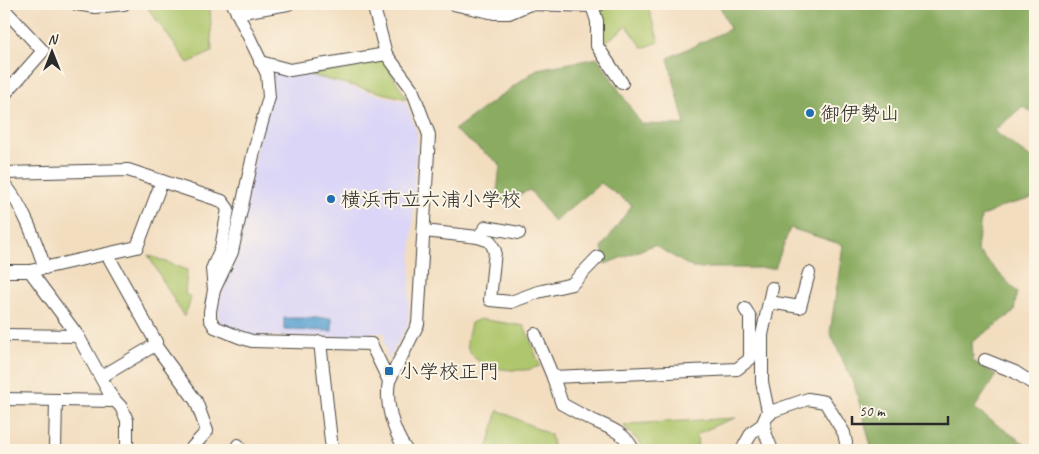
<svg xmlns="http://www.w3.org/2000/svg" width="1039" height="454" font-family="Caveat,'Klee One',sans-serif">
	<rect width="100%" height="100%" fill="#fcf5e5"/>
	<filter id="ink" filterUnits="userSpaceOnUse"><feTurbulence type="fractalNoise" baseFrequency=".02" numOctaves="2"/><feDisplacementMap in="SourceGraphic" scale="10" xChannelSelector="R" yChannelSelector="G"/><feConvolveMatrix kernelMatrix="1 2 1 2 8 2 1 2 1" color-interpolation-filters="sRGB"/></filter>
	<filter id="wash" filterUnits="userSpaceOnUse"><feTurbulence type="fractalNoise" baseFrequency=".0096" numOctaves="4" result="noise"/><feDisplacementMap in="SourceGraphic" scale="20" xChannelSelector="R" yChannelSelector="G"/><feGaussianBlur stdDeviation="1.12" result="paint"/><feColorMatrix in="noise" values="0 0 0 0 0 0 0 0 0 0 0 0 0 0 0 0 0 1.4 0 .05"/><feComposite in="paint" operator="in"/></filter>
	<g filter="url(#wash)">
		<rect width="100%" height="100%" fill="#f2ddbf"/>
		<path fill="#dbd6f7" d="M 272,71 L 295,72 L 406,102 L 417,134 L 408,325 L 388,360 L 384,342 L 385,333 L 369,333 L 368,337 L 258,336 L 244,334 L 220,323 L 218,306 L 237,249 Z"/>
		<g fill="#aec66c" stroke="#6c784c">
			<path d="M 145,4 L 210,4 L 212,52 L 188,63 Z"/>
			<path d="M 612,4 L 647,4 L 659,42 L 643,48 L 627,26 L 603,44 L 601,12 Z"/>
			<path d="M 382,58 L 407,99 L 309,75 Z"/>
			<path d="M 148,255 L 187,270 L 185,294 L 191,297 L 189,305 L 184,317 Z"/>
			<path d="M 480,319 L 524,326 C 531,339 534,352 540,366 C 535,367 530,370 525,370 C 506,371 469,368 467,342 C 467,336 470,329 471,323 Z"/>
			<path d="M 498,410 L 551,435 L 554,450 L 487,450 Z"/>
			<path d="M 736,418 L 721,423 L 697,434 L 698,450 L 644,450 L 643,446 L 624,426 L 631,424 Z"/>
		</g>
		<path fill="#8aab60" stroke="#5a6b46" d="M 719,4 L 1035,4 L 1035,115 L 1023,106 L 994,131 L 1035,161 L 1035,198 L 1006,205 L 981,217 L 977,250 L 1017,292 L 1014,312 L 972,342 L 973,361 L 996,375 L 974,409 L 1034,450 L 872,450 L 855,387 L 830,333 L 843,245 L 790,228 L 775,268 L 693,268 L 654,245 L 605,264 L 602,247 L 632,205 L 601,183 L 554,222 L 530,190 L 496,204 L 500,164 L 454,130 L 537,69 L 598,58 L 641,124 L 685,125 L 668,58 L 730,29 Z"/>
		<path fill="#5aa1d0" stroke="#42667e" d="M 284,318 L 332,318 L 332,331 L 284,330 Z"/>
	</g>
	<g filter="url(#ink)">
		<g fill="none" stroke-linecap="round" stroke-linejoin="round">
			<defs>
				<g id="minor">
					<path d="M 76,4 L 95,7 L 124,4"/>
					<path d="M 233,4 L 267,74 L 269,97 L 254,151 L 232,252 L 214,290 L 210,311 L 210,319 L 215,327 L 239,337 L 252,341 L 371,344 L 389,381"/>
					<path d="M 373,4 L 386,54 L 412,89 L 429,135 L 418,324 L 389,381 C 385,404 393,431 406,450"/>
					<path d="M 453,4 L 494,13 L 509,13 L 530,4 L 592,6 L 600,4"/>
					<path d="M 592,6 L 597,21 L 597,46 L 622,83"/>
					<path d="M 4,9 L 43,51 L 4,95"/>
					<path d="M 237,13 L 288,4"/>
					<path d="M 260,62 L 290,70 L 386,54"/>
					<path d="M 4,173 L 128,170 L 222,201 L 228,209 L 221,248 L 212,269 L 214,290"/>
					<path d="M 4,184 C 22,203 36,242 45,268"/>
					<path d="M 424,231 L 478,237 L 490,241 L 495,251 L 490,300 L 511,302 L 538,292 L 572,284 L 598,257"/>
					<path d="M 478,237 L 486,227 L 519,233"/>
					<path d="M 107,254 L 156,342 L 155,345"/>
					<path d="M 4,271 L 30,271 L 137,247 L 162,181"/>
					<path d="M 30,271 L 78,336 L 111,396 L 121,407 L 127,420 L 127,450"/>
					<path d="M 772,288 L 762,335 L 762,382 L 768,411 L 765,419 L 764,430 L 772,450"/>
					<path d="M 769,302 L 800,307 L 809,273"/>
					<path d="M 535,334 L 553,377 L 562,404 C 571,409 580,414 590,419 C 605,426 626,432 633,450"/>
					<path d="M 4,335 L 78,336"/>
					<path d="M 320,342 L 332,450"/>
					<path d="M 985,360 L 1015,372 L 1035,385"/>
					<path d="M 101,377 L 155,345 L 196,401 L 207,431 L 190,450"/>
					<path d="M 553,377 L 737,369 L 750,359 L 750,317 L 745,309"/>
					<path d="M 4,399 L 115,401"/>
					<path d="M 238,445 L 238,450"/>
					<path d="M 55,450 L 56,400"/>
					<path d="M 742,450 L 752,432 L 762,425 L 765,419 L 773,411 L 808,399 L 825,402 L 844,433 L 846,443"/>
				</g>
			</defs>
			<use href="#minor" stroke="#494641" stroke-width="14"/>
			<use href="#minor" stroke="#fff" stroke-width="12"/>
		</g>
	</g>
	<g fill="#1f6fb2" stroke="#fcf5e5" stroke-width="2">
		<circle cx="810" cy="113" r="5"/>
		<circle cx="331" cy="199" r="5"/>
		<rect x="384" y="366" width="10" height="10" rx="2.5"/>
	</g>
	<g text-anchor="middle" stroke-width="4" stroke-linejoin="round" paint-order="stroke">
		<g font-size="20" fill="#2b2b2b" stroke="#fcf5e5" text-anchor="start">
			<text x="820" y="120">御伊勢山</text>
			<text x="341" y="206">横浜市立六浦小学校</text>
			<text x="399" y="378">小学校正門</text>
		</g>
	</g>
	<rect width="1039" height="454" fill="none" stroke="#fcf5e5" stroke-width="20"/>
	<g transform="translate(52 52)" stroke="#fcf5e5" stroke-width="4" paint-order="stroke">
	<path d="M0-4L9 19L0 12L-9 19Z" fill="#2b2b2b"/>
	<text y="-8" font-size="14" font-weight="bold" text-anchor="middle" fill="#2b2b2b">N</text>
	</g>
	<path d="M852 416v8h96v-8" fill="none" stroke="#2b2b2b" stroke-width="2.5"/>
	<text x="859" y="416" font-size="15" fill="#2b2b2b" stroke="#fcf5e5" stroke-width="4" paint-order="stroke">50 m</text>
</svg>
